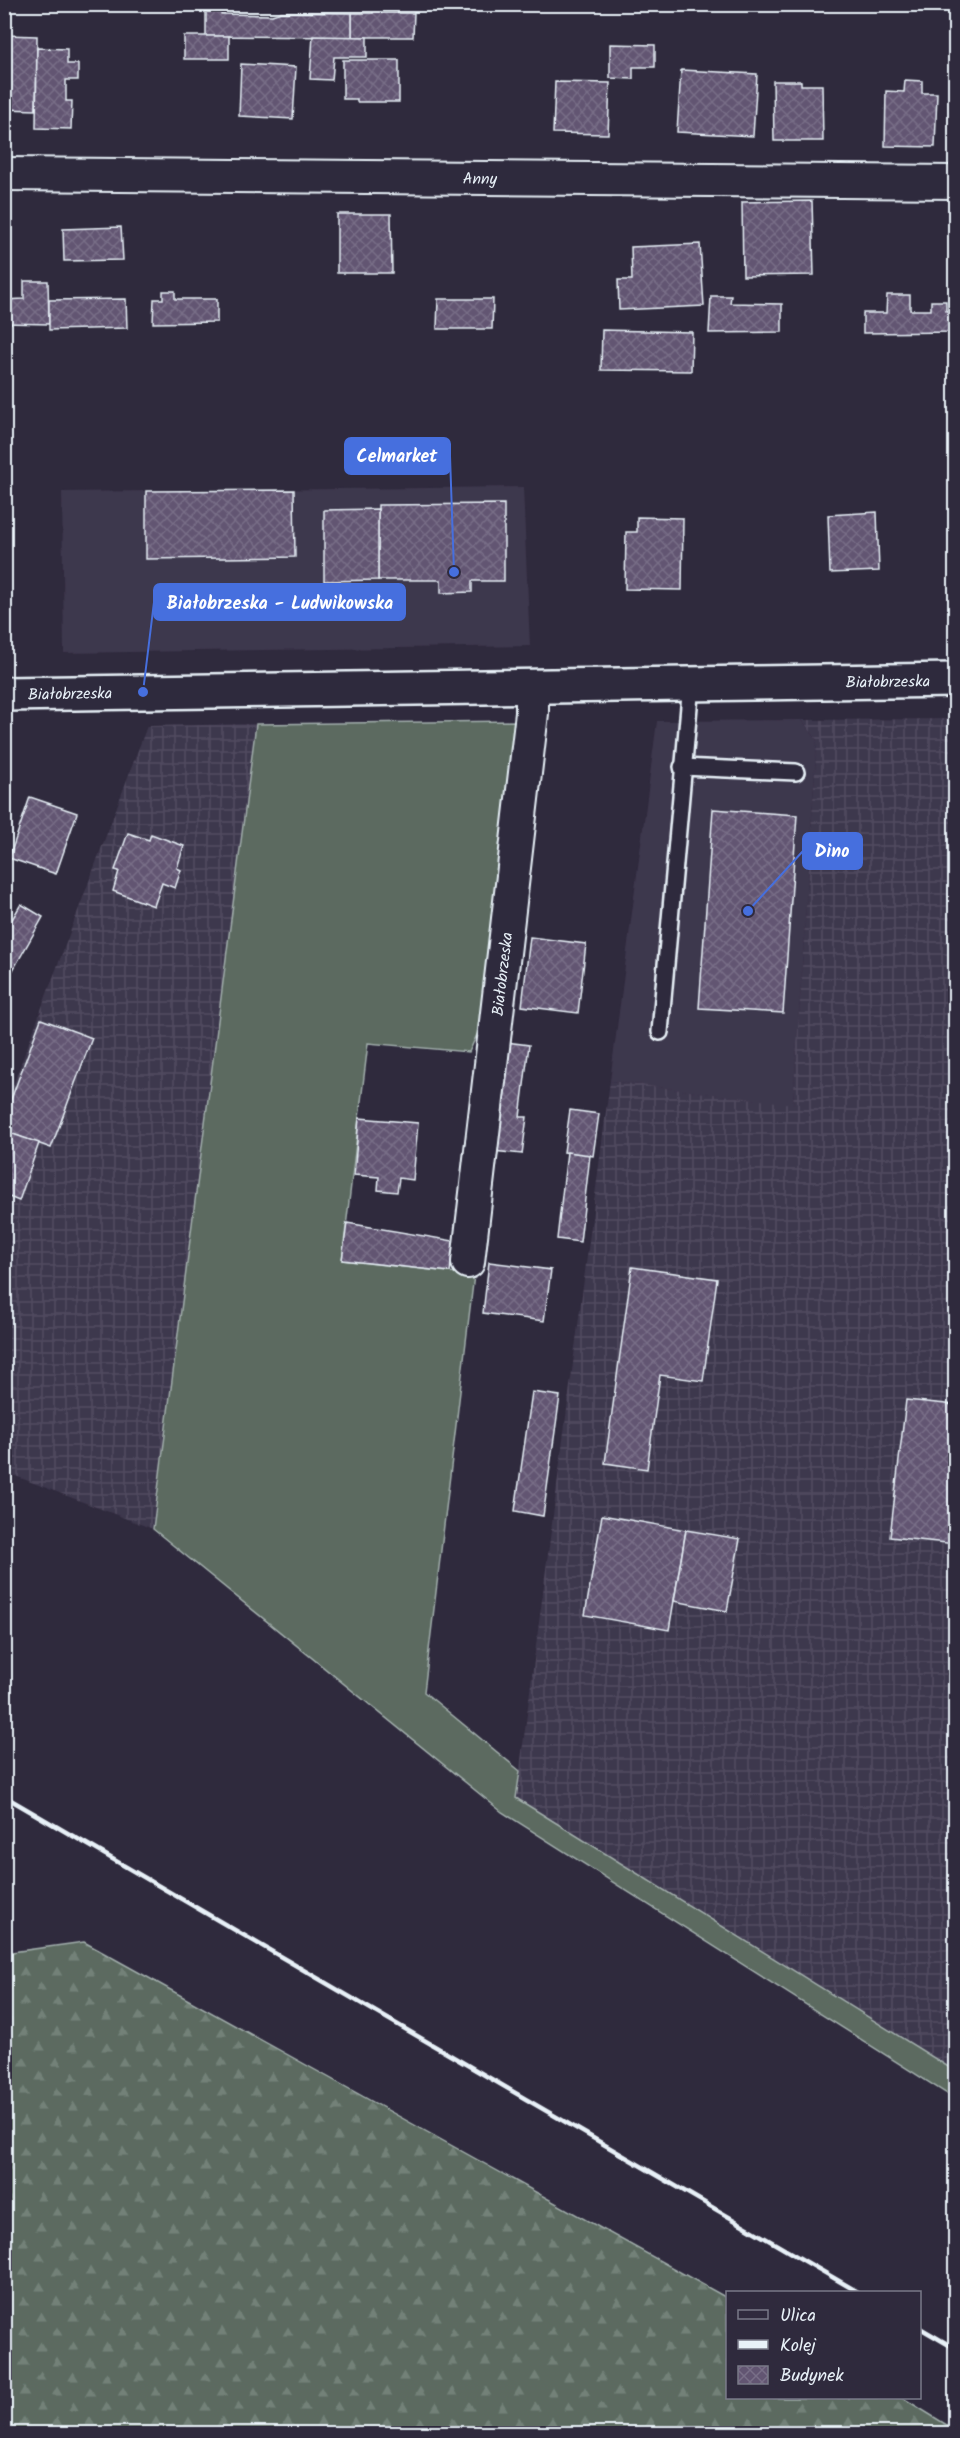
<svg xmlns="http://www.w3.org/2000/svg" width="960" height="2438" font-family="Kalam,sans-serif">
	<defs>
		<pattern id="industrial-grid" width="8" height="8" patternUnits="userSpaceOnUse" patternTransform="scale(1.5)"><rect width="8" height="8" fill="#3e374d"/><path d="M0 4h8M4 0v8" fill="none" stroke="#514b5f"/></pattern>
		<pattern id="forest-firs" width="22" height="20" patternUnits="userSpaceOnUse" patternTransform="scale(1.5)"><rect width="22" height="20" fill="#5b6b61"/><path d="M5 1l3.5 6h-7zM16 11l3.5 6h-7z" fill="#738178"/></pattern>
		<pattern id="building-cross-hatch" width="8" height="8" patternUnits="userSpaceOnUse" patternTransform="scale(1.5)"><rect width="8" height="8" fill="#625572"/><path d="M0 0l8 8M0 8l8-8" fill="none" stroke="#786e87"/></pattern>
	</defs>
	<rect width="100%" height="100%" fill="#2f2a3d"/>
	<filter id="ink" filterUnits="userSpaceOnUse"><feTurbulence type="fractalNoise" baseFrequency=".0167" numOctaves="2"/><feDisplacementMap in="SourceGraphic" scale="12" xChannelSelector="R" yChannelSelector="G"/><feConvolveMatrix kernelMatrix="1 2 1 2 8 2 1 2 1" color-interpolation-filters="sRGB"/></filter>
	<g filter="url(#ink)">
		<g fill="#3e374d">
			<path d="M 523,487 L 530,646 L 64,653 L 62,492 Z"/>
			<path d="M 802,720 L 817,740 L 793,1105 L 610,1081 L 657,721 Z"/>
		</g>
		<g fill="url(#industrial-grid)">
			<path d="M 955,719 L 955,2071 L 516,1798 L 610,1081 L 793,1104 L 817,740 L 802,720 Z"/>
			<path d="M 256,724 L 153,1529 L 5,1472 L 4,1109 L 147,726 Z"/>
		</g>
		<path fill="#5b6b61" stroke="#a2aeac" stroke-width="1.5" d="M 518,721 L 481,1026 L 469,1052 L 368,1043 L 342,1260 L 474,1275 L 424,1692 L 520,1771 L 516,1798 L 955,2071 L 955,2099 L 502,1812 L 153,1529 L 256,724 Z"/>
		<path fill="url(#forest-firs)" stroke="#a2aeac" stroke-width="1.5" d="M 84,1942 L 727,2298 L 728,2398 L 903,2398 L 955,2430 L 955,2433 L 5,2433 L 5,1953 Z"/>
		<g fill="url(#building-cross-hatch)" stroke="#e8f1f8" stroke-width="1.5">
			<path d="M 373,5 L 382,5 L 382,13 L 414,13 L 413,37 L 352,37 L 352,13 L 373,13 Z"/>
			<path d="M 206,10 L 221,10 L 221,14 L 272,15 L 281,12 L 352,13 L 352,37 L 206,36 Z"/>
			<path d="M 4,35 L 37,36 L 36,110 L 4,109 Z"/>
			<rect x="184" y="36" width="45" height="23"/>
			<path d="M 313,36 L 367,37 L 367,57 L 334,57 L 332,80 L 310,79 Z"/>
			<path d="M 610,44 L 655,45 L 655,67 L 633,67 L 633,79 L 610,78 Z"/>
			<path d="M 37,48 L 67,49 L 67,64 L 78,64 L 78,80 L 66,80 L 66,101 L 72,101 L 71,129 L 36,128 Z"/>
			<path d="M 343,60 L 399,60 L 399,102 L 357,102 L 357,99 L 343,99 Z"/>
			<path d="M 241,64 L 296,67 L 293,119 L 239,116 Z"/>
			<path d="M 681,70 L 757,74 L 753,136 L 677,132 Z"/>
			<path d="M 905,80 L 922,81 L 922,93 L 937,93 L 935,147 L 885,146 L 886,91 L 904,92 Z"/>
			<path d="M 773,81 L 801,81 L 801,85 L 822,85 L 823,141 L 774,141 Z"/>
			<path d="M 555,82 L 610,83 L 608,134 L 553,133 Z"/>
			<path d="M 812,201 L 814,275 L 743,276 L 742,202 Z"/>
			<path d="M 337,214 L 391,214 L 392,273 L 337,273 Z"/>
			<path d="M 121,227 L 123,260 L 64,261 L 63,229 Z"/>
			<path d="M 700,244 L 704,306 L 619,310 L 618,280 L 632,280 L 631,247 Z"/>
			<path d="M 24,281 L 48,281 L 49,324 L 4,323 L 4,300 L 24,299 Z"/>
			<path d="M 163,291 L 175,291 L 175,299 L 217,299 L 217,322 L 153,323 L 154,299 L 163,299 Z"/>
			<path d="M 887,295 L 910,295 L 910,310 L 931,310 L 931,301 L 946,301 L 946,311 L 956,311 L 956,332 L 863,333 L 863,313 L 886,313 Z"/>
			<path d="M 711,296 L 731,296 L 730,303 L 782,304 L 782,332 L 709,333 Z"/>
			<path d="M 126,299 L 127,328 L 49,330 L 49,300 Z"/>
			<path d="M 438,299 L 493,299 L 492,329 L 437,329 Z"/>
			<path d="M 602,330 L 692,332 L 691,371 L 601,370 Z"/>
			<path d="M 294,490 L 295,557 L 146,559 L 146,491 Z"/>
			<path d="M 504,504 L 504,581 L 472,581 L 472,592 L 441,593 L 441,580 L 378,580 L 378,505 Z"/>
			<path d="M 378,509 L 378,580 L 324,581 L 324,510 Z"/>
			<path d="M 877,512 L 879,571 L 830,573 L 828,515 Z"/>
			<path d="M 637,517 L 683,518 L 682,590 L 625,589 L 626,532 L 637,532 Z"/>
			<path d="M 30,797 L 77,813 L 56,874 L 9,858 Z"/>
			<path d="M 713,809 L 797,815 L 783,1013 L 699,1008 Z"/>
			<path d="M 128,833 L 149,840 L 151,834 L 184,846 L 177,868 L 181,870 L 175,888 L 162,883 L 154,906 L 113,891 L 119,871 L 115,870 Z"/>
			<path d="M 21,904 L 43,917 L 4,986 L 4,933 Z"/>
			<path d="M 530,937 L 586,944 L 578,1013 L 522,1006 Z"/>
			<path d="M 41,1019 L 92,1038 L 51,1148 L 4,1131 L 4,1118 Z"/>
			<path d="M 506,1042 L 529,1045 L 520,1117 L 527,1117 L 522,1154 L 493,1151 Z"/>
			<path d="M 570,1110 L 599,1114 L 593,1156 L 564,1152 Z"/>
			<path d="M 359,1118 L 418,1123 L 413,1180 L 399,1178 L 397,1192 L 378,1190 L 379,1177 L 354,1175 Z"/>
			<path d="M 4,1131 L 39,1143 L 19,1201 L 4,1195 Z"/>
			<path d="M 567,1152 L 590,1155 L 580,1242 L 557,1239 Z"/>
			<path d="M 347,1223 L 454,1241 L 450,1272 L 342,1260 Z"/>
			<path d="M 489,1262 L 551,1270 L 544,1321 L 483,1313 Z"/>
			<path d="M 632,1267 L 717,1279 L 703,1381 L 660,1375 L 647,1469 L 605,1463 Z"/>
			<path d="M 532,1392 L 560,1396 L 543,1516 L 515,1511 Z"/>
			<path d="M 906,1400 L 956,1405 L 956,1544 L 890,1537 Z"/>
			<path d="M 602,1515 L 686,1530 L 669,1630 L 585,1615 Z"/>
			<path d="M 686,1530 L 740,1539 L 727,1611 L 674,1601 Z"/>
		</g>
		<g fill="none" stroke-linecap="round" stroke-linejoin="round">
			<defs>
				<g id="service">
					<path d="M 682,767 L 796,772"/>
					<path d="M 660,1032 L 691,684"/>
				</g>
				<g id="minor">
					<path id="s1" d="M 4,174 L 956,182"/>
					<path id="s2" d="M 468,1262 L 532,713 L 532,686"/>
				</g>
				<g id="secondary">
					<path id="s3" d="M 4,694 L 956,680"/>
				</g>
			</defs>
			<use href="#service" stroke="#e8f1f8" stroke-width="20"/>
			<use href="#minor" stroke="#e8f1f8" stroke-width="36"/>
			<use href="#secondary" stroke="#e8f1f8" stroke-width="38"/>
			<use href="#service" stroke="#2f2a3d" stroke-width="15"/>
			<use href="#minor" stroke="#2f2a3d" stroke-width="32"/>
			<use href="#secondary" stroke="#2f2a3d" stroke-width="33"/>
			<g stroke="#e8f1f8" stroke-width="4.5">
				<path d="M 4,1796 L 858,2292"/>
				<path d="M 920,2328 L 956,2349"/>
			</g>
		</g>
	</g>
	<g text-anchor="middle" stroke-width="6" stroke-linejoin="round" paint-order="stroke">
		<g font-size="16" fill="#e8f1f8" stroke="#2f2a3d">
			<text dy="6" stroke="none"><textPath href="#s1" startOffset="476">Anny</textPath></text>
			<text dy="6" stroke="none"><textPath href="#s3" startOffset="884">Białobrzeska</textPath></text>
			<text dy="6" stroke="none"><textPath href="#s3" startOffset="66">Białobrzeska</textPath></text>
			<text dy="6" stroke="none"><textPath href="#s2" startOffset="290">Białobrzeska</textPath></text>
		</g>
	</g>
	<path fill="none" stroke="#466fde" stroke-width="2" d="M454 572L450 456M143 692L154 602M748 911L803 851"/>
	<g fill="#466fde" stroke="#2f2a3d" stroke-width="2">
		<circle cx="454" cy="572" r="6"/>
		<circle cx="143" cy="692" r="6"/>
		<circle cx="748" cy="911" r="6"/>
	</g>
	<g fill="#466fde" stroke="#466fde" stroke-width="2">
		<rect x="345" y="438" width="105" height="36" rx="6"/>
		<rect x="154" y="584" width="251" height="36" rx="6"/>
		<rect x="803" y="833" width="59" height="36" rx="6"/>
	</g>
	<g font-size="18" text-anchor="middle" font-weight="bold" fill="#fff">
		<text x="397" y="462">Celmarket</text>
		<text x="280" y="609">Białobrzeska - Ludwikowska</text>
		<text x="832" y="857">Dino</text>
	</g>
	<rect width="960" height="2438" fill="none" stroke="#2f2a3d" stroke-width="24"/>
	<rect x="12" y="12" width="936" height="2414" fill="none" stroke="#e8f1f8" stroke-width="2" filter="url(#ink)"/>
	<rect x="726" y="2291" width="195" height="108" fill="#2f2a3d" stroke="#797a88" stroke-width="1.5"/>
	<rect x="738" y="2310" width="30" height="9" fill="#2f2a3d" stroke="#797a88" stroke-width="1.5"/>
	<text x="780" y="2321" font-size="18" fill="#e8f1f8">Ulica</text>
	<rect x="738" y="2340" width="30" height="9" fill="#e8f1f8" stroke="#797a88" stroke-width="1.5"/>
	<text x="780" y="2351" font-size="18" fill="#e8f1f8">Kolej</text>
	<rect x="738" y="2366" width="30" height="18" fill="url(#building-cross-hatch)" stroke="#797a88" stroke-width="1.5"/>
	<text x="780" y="2381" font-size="18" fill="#e8f1f8">Budynek</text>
</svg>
